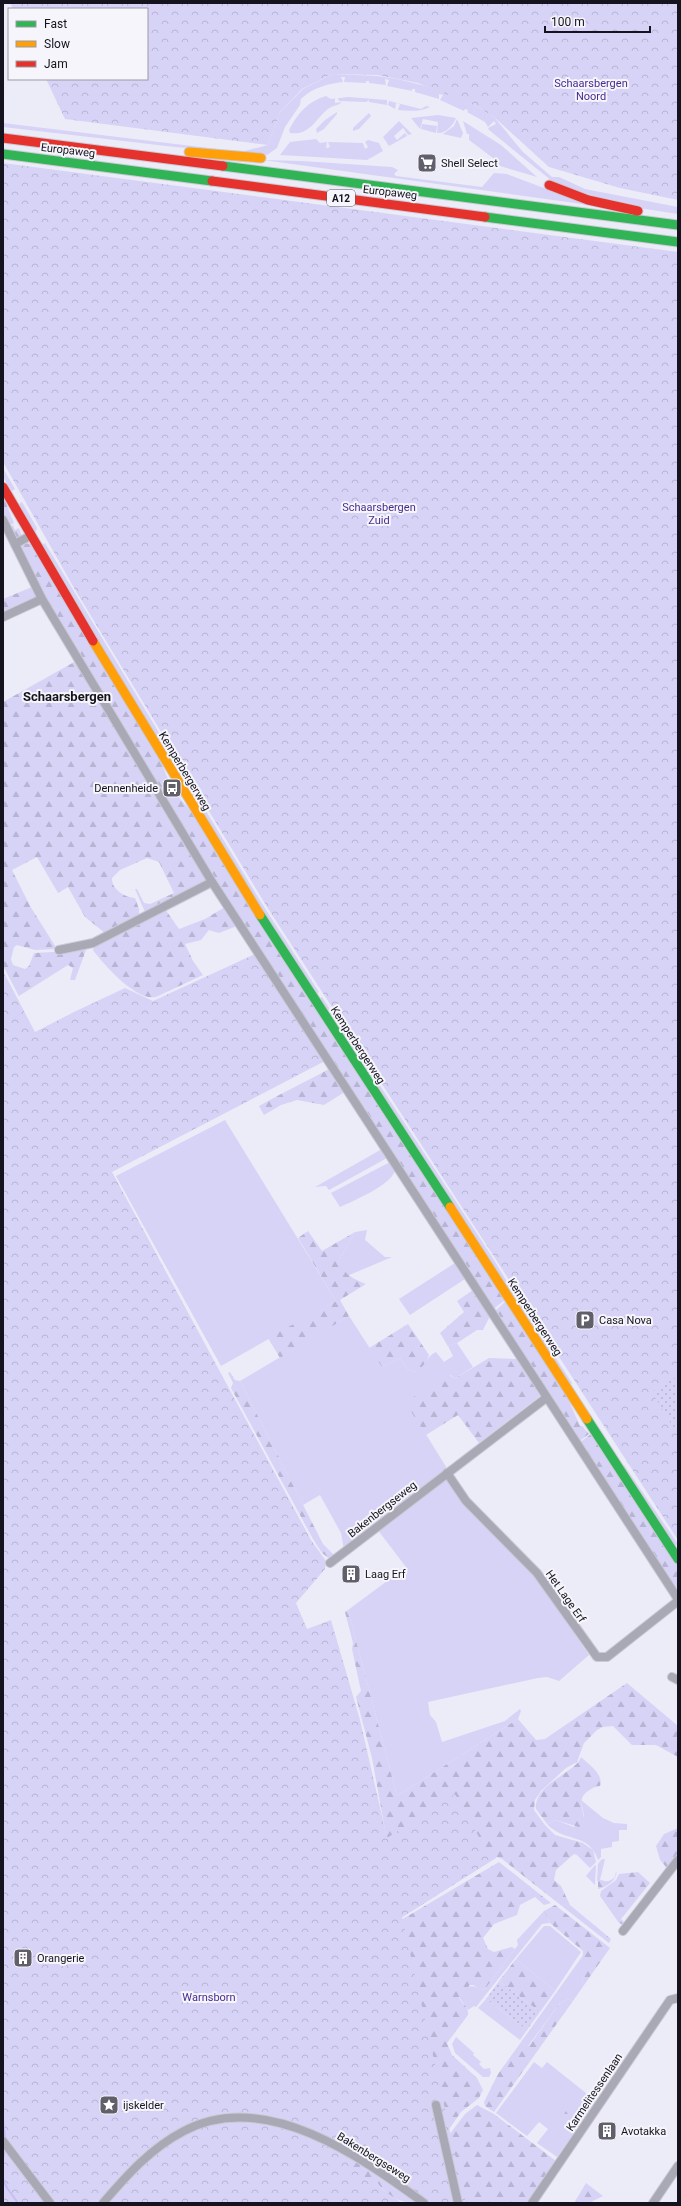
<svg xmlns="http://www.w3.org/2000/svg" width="681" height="2206" font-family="Roboto,sans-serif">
	<defs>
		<pattern id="forest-firs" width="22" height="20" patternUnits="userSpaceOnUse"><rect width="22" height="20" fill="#d7d3f7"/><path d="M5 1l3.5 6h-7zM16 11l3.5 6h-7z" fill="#b8b4d3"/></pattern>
		<pattern id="park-crowns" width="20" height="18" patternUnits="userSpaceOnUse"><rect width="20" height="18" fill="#d7d3f7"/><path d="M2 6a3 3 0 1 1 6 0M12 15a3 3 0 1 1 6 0" fill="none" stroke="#b8b4d3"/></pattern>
		<pattern id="garden-dots" width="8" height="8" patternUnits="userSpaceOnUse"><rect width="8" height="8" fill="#d7d3f7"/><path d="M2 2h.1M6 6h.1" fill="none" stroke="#b8b4d3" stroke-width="1.8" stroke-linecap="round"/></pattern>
	</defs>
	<rect width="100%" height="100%" fill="#ecebf8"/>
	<g fill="#d7d3f7">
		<path d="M 332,74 L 377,76 L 397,79 L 434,88 L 476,106 L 494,117 L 523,152 L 552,177 L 559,177 L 585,189 L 678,207 L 678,214 L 619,205 L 552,181 L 489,130 L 488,128 L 496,124 L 494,121 L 488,127 L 485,122 L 467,112 L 468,110 L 465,109 L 464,111 L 440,100 L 443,95 L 439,94 L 439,99 L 415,92 L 415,89 L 412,89 L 412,91 L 387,86 L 389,80 L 385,79 L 386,85 L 369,83 L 369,81 L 366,81 L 366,83 L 344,82 L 345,77 L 341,77 L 343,82 C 327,84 312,88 301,99 L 300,105 L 285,127 L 277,148 L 267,155 L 175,147 L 3,127 L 3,123 L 241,152 L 268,145 L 280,112 L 303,89 Z"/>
		<path d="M 326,96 L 331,99 L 348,97 L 387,100 L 387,105 L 369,102 L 369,100 L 366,102 L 339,101 L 338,98 L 335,99 L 335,103 L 342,102 C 338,106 333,105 328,109 C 315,119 310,136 290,133 L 289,130 C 297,114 308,101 326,96 Z"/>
		<path d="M 389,101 L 421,109 L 426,106 L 430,107 C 421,112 408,111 398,110 L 400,104 L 396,103 L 395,109 L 388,105 Z"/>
		<path d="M 337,112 L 337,114 L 324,129 L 317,133 L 316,129 L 325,120 Z"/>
		<path d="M 369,113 L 371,116 L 359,129 L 353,131 L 353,128 Z"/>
		<path d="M 438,115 L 456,118 C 453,126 445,134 437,133 L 438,122 L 423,119 L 420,129 L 411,118 Z"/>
		<path d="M 457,119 L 463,133 L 461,138 L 443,134 L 454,126 Z"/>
		<path d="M 399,121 L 412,134 L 408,135 L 403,128 L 394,136 L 397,140 L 405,133 L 407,136 L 389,146 L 383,137 Z"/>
		<path d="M 463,121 L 501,145 L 537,177 L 500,166 L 497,161 L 469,140 L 469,134 L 467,134 Z"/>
		<path d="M 422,124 L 437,126 L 436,133 L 421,129 Z"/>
		<path d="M 316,139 L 320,143 L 327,142 L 326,148 L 330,147 L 328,142 L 363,143 L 365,149 L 368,147 L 365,142 L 368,140 L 379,143 L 383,151 L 367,160 L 280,155 L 290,142 Z"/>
		<path d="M 263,160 L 302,161 L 392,167 L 398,170 L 394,174 L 396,176 L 482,187 L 494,173 L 507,174 L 589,205 Z"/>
		<path d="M 3,468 L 15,489 L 12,491 L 3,477 Z"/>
		<path d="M 22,502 L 37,528 L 36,531 L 33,533 L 19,504 Z"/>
		<path d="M 45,543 L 167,746 L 163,748 L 41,546 Z"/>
		<path d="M 180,768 L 261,902 L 319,992 L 316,995 L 277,936 L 178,769 Z"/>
		<path d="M 322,997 L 491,1255 L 514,1293 L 511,1295 L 319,999 Z"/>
		<path d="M 225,1120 L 336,1301 L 221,1366 L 116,1176 Z"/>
		<path d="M 382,1149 L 387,1158 L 329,1190 L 326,1186 L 315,1187 Z"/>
		<path d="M 390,1162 L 395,1170 C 392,1185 353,1201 340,1207 L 331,1193 Z"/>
		<path d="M 367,1230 L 365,1240 L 385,1257 L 392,1257 L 347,1276 L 341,1269 L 339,1260 L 355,1232 Z"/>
		<path d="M 455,1263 L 465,1279 L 410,1315 L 399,1299 Z"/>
		<path d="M 521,1304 L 572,1383 L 571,1384 L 519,1308 Z"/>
		<path d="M 349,1316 L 382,1367 L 400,1358 L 407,1369 L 415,1372 C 424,1366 427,1356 436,1352 L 444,1362 L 453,1356 L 448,1346 L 457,1343 L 473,1367 L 454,1379 L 451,1375 L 406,1402 L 448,1470 L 344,1550 L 341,1533 L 320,1495 L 303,1505 L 240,1381 Z"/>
		<path d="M 624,1465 L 678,1544 L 674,1546 L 621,1466 Z"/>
		<path d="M 442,1479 L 447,1479 L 534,1575 L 589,1655 L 559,1681 L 547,1677 L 538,1678 L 428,1702 L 430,1715 L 436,1722 L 442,1742 L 505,1721 L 520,1709 L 521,1711 L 518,1719 L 397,1796 L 348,1610 L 406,1567 L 377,1529 Z"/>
		<path d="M 581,1800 L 603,1818 L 614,1823 L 627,1824 L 627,1830 L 619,1830 L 619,1841 L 612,1842 L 612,1847 L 601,1849 L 601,1857 L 598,1860 C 589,1832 564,1843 547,1824 L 555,1820 L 574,1827 L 584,1816 Z"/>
		<path d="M 602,1859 L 605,1859 L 600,1880 L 597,1881 L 598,1864 Z"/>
		<path d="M 595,1865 L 596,1866 L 595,1885 L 586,1876 Z"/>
		<path d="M 544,1911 L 550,1923 L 542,1924 L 476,2007 L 474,2006 L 468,2010 L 459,1997 C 464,1986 471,1983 481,1990 L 485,1989 L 518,1945 L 517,1940 Z"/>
		<path d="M 544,1926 L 550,1926 L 581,1952 L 555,1991 L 516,1959 Z"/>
		<path d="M 584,1954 L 582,1988 L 573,2001 L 568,1999 L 560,2003 L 528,2046 L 521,2042 Z"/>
		<path d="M 486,1999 L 527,2030 L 520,2040 L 478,2008 Z"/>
		<path d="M 456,2037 L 474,2053 L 473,2055 L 481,2062 L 479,2064 L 484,2069 L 490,2068 L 491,2073 L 489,2077 L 483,2077 L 455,2053 L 452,2044 Z"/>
		<path d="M 534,2062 L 542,2068 L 547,2062 L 596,2101 L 557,2157 L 537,2143 L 548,2129 L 539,2122 L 527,2136 L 496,2113 Z"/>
	</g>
	<g fill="url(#forest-firs)">
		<path d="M 3,496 L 14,523 L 8,526 L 3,514 Z"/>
		<path d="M 13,525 L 15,530 L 19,528 L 22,537 L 18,539 L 14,537 L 9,527 Z"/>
		<path d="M 25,543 L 31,544 L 160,759 L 172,790 L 163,796 L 44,598 L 19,548 Z"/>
		<path d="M 32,587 L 37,597 L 3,615 L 3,599 Z"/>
		<path d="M 76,661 L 206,878 L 206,884 L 145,912 L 135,889 L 137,889 L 144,903 L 150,904 L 174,893 L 159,862 L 147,858 L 120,870 L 112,878 C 111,889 125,898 135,898 L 139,909 L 139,917 L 105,933 L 85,917 L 68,887 L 58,893 L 37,857 L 12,870 L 30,906 L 57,949 L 35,950 L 17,945 L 14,947 L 11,959 L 13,965 L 25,969 L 29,966 L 34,953 L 71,951 L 86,947 L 86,950 L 75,980 L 70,980 L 73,968 L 68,965 L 19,996 L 3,966 L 3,702 Z"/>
		<path d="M 173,791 L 191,811 L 505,1300 L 492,1310 L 257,947 L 163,797 Z"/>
		<path d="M 225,907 L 237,926 L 219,933 L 209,930 L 201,940 L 185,944 L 193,961 L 203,975 L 156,997 C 137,1002 103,964 93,950 L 96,943 L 165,909 L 179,929 L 205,919 Z"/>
		<path d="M 329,1069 L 344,1090 L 343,1093 L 324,1105 L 297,1100 L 281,1105 L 264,1115 L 259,1106 C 282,1093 305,1082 329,1069 Z"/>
		<path d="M 308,1231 L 322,1251 L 355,1232 L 339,1260 C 344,1275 352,1278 366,1284 L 340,1300 L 349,1316 L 280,1358 L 268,1338 L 336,1301 L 298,1238 Z"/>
		<path d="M 473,1290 L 490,1316 L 483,1330 L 477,1330 L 457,1343 L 448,1346 L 440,1333 L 464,1312 L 457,1301 Z"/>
		<path d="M 506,1301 L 566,1394 L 580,1426 L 582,1426 L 589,1434 L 578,1442 L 494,1312 Z"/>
		<path d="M 408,1324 L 429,1355 C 426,1363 422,1368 415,1372 L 407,1369 L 400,1358 L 382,1367 L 369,1348 Z"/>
		<path d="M 489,1358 L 518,1359 L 540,1396 L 479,1443 L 458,1415 L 426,1435 L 405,1402 L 450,1375 L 454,1379 Z"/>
		<path d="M 230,1372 L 235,1380 L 240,1381 L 323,1544 L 334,1555 L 330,1559 L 322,1553 L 313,1539 L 231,1388 L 233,1383 L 228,1373 Z"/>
		<path d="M 591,1434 L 678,1565 L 678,1593 L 579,1443 Z"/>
		<path d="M 348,1610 L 397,1796 L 518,1719 L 536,1740 L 545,1739 L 627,1683 L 678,1726 L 678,1757 L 656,1745 L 632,1745 L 613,1726 L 603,1727 L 597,1730 L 584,1743 L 577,1762 L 566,1768 L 541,1791 L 535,1800 L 534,1810 L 545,1825 L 555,1835 L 583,1843 L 593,1850 L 596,1862 L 590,1868 L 577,1855 L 574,1854 L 556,1870 L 554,1880 L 561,1886 L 570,1905 L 611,1939 L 609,1943 L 502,1859 L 497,1857 L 401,1918 L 372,1758 L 356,1697 L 361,1691 L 352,1649 L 353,1643 L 345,1612 Z"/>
		<path d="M 581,1757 C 589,1765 604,1774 600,1786 C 596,1786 592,1788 588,1791 C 575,1800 586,1811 583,1824 L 579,1827 L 555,1820 L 547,1824 L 536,1809 C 533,1784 577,1772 581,1757 Z"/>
		<path d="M 678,1828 C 678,1841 681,1863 666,1867 L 660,1860 L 656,1846 L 664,1834 Z"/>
		<path d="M 499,1862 L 551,1903 L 544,1905 L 535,1897 L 520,1905 L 517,1915 L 494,1924 L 483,1938 L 488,1949 L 494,1952 L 512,1947 L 515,1949 L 485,1989 L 481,1990 L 473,1985 L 470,1985 L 459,1997 C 461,2004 469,2006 468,2015 L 447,2043 L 452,2055 L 477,2078 L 483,2090 L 479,2098 L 461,2112 L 445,2135 L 401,1920 Z"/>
		<path d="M 616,1871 C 619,1879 605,1888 598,1889 L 598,1880 C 605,1879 606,1885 615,1877 Z"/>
		<path d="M 638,1872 L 650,1883 L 621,1919 L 625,1923 L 624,1925 L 619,1923 L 600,1896 L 601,1891 L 616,1880 L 619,1874 Z"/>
		<path d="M 555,1905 L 610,1948 L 582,1988 L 583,1951 L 550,1923 L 544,1911 Z"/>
		<path d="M 516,1959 L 555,1991 L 540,2012 L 499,1981 Z"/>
		<path d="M 568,1999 L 573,2001 L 494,2112 L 485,2106 L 484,2102 L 498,2074 L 521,2042 L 529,2046 L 560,2003 Z"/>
		<path d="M 477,2105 L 494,2114 L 556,2161 L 528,2203 L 459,2203 L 446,2139 L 465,2114 Z"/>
		<path d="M 568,2106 L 570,2110 L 568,2114 L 562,2114 L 554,2122 L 550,2119 L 550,2116 L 556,2109 Z"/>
		<path d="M 352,2158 L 420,2203 C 399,2203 390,2198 376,2182 L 370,2182 L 351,2166 L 345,2164 Z"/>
		<path d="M 586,2183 L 603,2196 L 589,2203 L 574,2203 Z"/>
	</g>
	<g fill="url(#park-crowns)">
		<path d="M 10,3 L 678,3 L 678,200 L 620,188 L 549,167 L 494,117 L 476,106 L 418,83 L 377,75 L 332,74 L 302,89 L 280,112 L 268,145 L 65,119 L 46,79 L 147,79 L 147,9 L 13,9 Z"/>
		<path d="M 3,163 L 678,252 L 678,1540 L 267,907 L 74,588 L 3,462 Z"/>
		<path d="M 255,954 L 325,1061 L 112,1172 L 311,1540 L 326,1561 L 325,1569 L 296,1603 L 307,1629 L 331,1620 L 360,1720 L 387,1838 L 455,1794 L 485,1848 L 496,1858 L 402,1917 L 466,2203 L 430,2203 L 362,2157 L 351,2165 L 370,2182 L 376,2181 L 383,2190 L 402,2203 L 3,2203 L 3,971 L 35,1032 L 74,1012 L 125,988 L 153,1001 Z"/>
	</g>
	<g fill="url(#garden-dots)">
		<path d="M 678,1376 L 678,1429 L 676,1426 L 673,1427 L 652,1392 Z"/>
		<path d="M 499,1981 L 540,2012 L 527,2030 L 486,1999 Z"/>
	</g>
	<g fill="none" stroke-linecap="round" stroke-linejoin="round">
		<g stroke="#c5bef5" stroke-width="2">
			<path d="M 3,2120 L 5,2137"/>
			<path d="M 3,2158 L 4,2152"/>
			<path d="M 3,2179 L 7,2188 L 18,2203"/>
		</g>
		<defs>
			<g id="street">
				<path d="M 3,520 L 42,599 L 212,882 L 678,1599"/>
				<path d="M 15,544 L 30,536"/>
				<path d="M 3,617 L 42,599"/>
				<path d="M 59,950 L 93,943 L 212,882"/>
				<path d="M 447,1473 L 466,1501 L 537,1573 L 597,1657 L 607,1657 L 678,1601"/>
				<path d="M 330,1563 L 546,1398"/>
				<path d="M 672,1677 L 678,1680"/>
				<path d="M 623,1931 L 678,1860"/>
				<path d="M 436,2105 L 458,2203"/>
				<path d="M 3,2141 L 50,2203"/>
				<path d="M 103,2203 C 127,2175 151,2148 184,2131 C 265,2088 361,2157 424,2203"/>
				<path d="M 532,2203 L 670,2000 L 678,1998"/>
				<path d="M 653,2203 L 678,2166"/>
			</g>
			<g id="fast">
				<path d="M 3,154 L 212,181"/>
				<path d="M 223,166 L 678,225"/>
				<path d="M 485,217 L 678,242"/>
				<path d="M 260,915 L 450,1207"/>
				<path d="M 587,1419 L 678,1559"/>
			</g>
			<g id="slow">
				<path d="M 189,152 L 261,158"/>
				<path d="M 93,641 L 260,915"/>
				<path d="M 450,1207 L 587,1419"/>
			</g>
			<g id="jam">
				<path d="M 3,138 L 223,166"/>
				<path d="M 212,181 L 485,217"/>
				<path d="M 549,185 L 588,200 L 638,211"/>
				<path d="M 3,487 L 93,641"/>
			</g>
		</defs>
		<use href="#street" stroke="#cac9d4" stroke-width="10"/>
		<use href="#fast" stroke="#cac9d4" stroke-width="11"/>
		<use href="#slow" stroke="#cac9d4" stroke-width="11"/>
		<use href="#jam" stroke="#cac9d4" stroke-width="11"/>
		<use href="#street" stroke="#a9a8b5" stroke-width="8"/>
		<use href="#fast" stroke="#30b455" stroke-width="9"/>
		<use href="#slow" stroke="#ff9f0a" stroke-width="9"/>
		<use href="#jam" stroke="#e5322d" stroke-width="9"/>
	</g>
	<defs>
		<symbol id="supermarket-square" viewBox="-11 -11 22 22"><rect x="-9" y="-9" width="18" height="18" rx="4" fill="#605f6a" stroke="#f5f5fb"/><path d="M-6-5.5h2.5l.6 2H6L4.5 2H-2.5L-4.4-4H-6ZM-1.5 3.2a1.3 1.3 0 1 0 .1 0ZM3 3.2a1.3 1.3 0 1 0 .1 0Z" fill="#fff"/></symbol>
		<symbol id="bus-square" viewBox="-11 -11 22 22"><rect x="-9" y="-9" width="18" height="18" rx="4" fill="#605f6a" stroke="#f5f5fb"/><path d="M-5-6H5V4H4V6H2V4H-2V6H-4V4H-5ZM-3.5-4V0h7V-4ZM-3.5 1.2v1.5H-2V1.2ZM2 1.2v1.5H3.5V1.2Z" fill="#fff"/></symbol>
		<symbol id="parking-square" viewBox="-11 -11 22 22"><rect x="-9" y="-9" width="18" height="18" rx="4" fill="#605f6a" stroke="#f5f5fb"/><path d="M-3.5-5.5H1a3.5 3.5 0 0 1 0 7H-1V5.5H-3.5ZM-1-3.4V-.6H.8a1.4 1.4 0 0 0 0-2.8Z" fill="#fff"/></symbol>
		<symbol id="building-square" viewBox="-11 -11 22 22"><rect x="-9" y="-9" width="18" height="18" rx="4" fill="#605f6a" stroke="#f5f5fb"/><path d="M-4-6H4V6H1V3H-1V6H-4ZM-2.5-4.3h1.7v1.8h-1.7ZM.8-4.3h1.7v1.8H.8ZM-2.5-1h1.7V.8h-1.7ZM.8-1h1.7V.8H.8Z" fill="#fff"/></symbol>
		<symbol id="sight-square" viewBox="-11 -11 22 22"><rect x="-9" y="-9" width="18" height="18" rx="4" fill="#605f6a" stroke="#f5f5fb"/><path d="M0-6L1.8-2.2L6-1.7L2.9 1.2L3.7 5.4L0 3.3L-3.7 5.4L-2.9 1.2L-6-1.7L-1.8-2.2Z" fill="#fff"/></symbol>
	</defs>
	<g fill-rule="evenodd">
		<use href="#supermarket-square" x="416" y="152" width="22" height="22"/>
		<use href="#bus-square" x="161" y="777" width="22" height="22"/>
		<use href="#parking-square" x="574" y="1309" width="22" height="22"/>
		<use href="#building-square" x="340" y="1563" width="22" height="22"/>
		<use href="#building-square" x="12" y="1947" width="22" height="22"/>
		<use href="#sight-square" x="98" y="2094" width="22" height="22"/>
		<use href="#building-square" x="596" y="2120" width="22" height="22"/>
	</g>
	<g text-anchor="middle" stroke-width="4" stroke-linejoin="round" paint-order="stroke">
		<rect fill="#f5f5fb" stroke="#585860" stroke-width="1" x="327" y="190" width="28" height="16" rx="3"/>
		<g font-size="10" font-weight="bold" fill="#15141e">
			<text x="341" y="202">A12</text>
		</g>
		<g font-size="11" fill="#482c92" stroke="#f5f5fb">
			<text x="591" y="87">Schaarsbergen<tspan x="591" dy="13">Noord</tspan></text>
			<text x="379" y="511">Schaarsbergen<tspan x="379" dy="13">Zuid</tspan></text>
			<text x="209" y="2001">Warnsborn</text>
		</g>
		<g font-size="11" fill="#15141e" stroke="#f5f5fb">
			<text transform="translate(68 150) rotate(7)" y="4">Europaweg</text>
			<text transform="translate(390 192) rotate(7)" y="4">Europaweg</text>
			<text transform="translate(185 771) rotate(59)" y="4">Kemperbergerweg</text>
			<text transform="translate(358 1045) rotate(57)" y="4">Kemperbergerweg</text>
			<text transform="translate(535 1317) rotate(57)" y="4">Kemperbergerweg</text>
			<text transform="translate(382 1509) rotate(-38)" y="4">Bakenbergseweg</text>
			<text transform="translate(566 1596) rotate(55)" y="4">Het Lage Erf</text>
			<text transform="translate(594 2092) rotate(-56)" y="4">Karmelitessenlaan</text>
			<text transform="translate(374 2157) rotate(32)" y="4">Bakenbergseweg</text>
		</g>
		<g font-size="11" fill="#15141e" stroke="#f5f5fb" text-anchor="start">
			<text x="441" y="167">Shell Select</text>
			<text x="158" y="792" text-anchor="end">Dennenheide</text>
			<text x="599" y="1324">Casa Nova</text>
			<text x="365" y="1578">Laag Erf</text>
			<text x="37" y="1962">Orangerie</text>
			<text x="123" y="2109">ijskelder</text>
			<text x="621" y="2135">Avotakka</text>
		</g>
		<g font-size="13" font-weight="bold" fill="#15141e" stroke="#f5f5fb">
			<text x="67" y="701">Schaarsbergen</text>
		</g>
	</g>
	<rect width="681" height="2206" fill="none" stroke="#15141e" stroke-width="8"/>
	<rect x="8" y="8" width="140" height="72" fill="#f5f5fb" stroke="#9b9ba3"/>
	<rect x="16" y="21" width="20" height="6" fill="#30b455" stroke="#9b9ba3"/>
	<text x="44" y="28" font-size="12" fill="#15141e">Fast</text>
	<rect x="16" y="41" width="20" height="6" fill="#ff9f0a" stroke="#9b9ba3"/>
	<text x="44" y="48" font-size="12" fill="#15141e">Slow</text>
	<rect x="16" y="61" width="20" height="6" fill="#e5322d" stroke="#9b9ba3"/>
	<text x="44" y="68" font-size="12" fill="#15141e">Jam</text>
	<path d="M545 26v6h105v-6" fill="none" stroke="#15141e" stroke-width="2"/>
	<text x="551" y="26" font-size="12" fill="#15141e" stroke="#f5f5fb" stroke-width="3" paint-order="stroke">100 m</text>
</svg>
